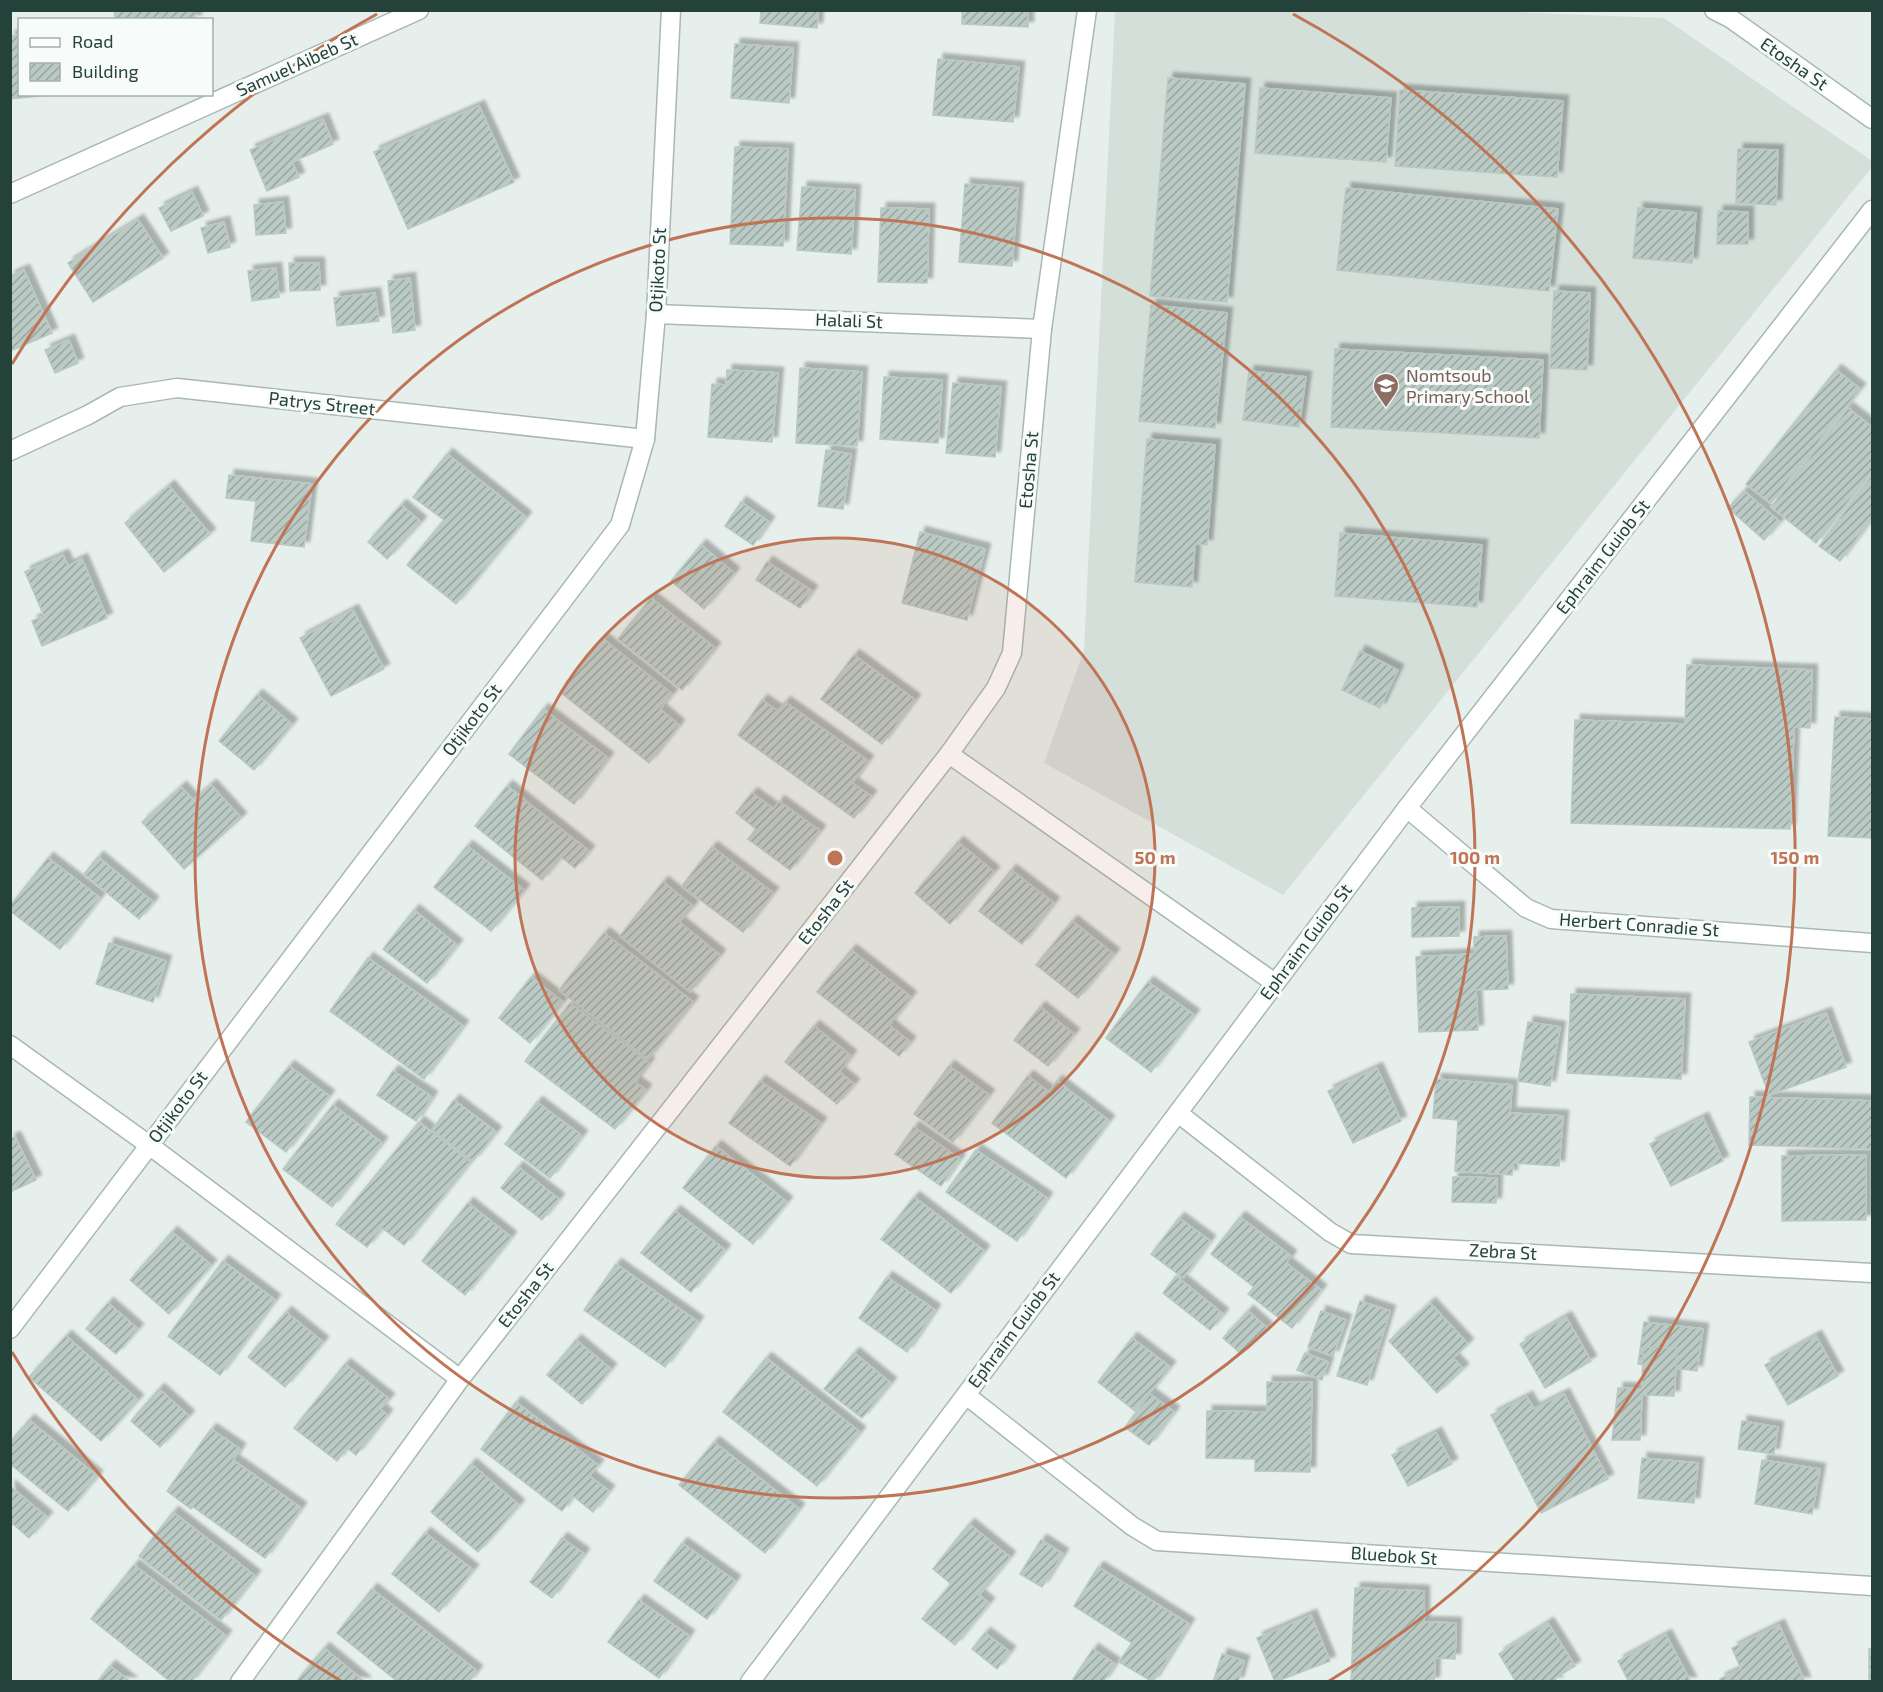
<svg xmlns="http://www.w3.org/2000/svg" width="1883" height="1692" font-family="'Exo 2',sans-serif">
	<defs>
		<pattern id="building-hatch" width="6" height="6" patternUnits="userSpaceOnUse" patternTransform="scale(1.5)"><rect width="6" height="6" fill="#bbcac4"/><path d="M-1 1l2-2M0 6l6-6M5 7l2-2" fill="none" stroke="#98a6a0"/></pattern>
		<filter id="shadow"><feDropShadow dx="5.5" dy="-5.5" stdDeviation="1.5" flood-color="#0004"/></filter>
	</defs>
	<rect width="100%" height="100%" fill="#e6efeb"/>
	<path fill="#d4dfda" d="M 1459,10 L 1664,18 L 1872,161 L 1872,167 L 1283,895 L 1044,763 L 1084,650 L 1115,11 Z"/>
	<g fill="url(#building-hatch)" stroke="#b8c9c2" stroke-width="1.5" filter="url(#shadow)">
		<path d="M 114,10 L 195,10 L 196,20 L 115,20 Z"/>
		<path d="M 761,10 L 818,10 L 817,28 L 760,23 Z"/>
		<path d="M 962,10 L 1028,10 L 1028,27 L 962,24 Z"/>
		<path d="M 20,35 L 20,94 L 50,95 L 10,99 L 10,36 Z"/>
		<path d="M 735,44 L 793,48 L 789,103 L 731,98 Z"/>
		<path d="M 938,59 L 1019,67 L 1013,122 L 933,115 Z"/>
		<path d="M 1168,78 L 1245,84 L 1227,302 L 1150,296 Z"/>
		<path d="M 1260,88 L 1391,98 L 1386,162 L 1255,153 Z"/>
		<path d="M 1400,90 L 1563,101 L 1557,177 L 1395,166 Z"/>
		<path d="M 479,106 L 514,182 L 408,229 L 374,152 Z"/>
		<path d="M 323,119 L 333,144 L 292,162 L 299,177 L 267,191 L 250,150 Z"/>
		<path d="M 735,147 L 788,149 L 783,246 L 730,244 Z"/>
		<path d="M 1738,149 L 1778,150 L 1776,205 L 1736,203 Z"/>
		<path d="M 965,184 L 1018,188 L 1012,266 L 959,262 Z"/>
		<path d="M 802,187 L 855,190 L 851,254 L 797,250 Z"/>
		<path d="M 1346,188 L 1558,209 L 1549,291 L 1337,270 Z"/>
		<path d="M 192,192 L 203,216 L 171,231 L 159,208 Z"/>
		<path d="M 283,202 L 286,233 L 256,235 L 254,205 Z"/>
		<path d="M 881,208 L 929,209 L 927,283 L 878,282 Z"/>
		<path d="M 1638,208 L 1696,213 L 1692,263 L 1633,258 Z"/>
		<path d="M 1718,211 L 1748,212 L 1748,244 L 1717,244 Z"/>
		<path d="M 138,220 L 163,258 L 93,302 L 68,263 Z"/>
		<path d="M 224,222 L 230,247 L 208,253 L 201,228 Z"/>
		<path d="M 289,263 L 319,263 L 320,290 L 290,291 Z"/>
		<path d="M 276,268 L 279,297 L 252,301 L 248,271 Z"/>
		<path d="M 24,270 L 52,333 L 10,351 L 10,276 Z"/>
		<path d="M 410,278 L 415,330 L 393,333 L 388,281 Z"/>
		<path d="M 1554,291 L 1590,293 L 1587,370 L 1550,368 Z"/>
		<path d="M 375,293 L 379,321 L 337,326 L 334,298 Z"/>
		<path d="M 1151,305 L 1227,313 L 1215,428 L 1139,421 Z"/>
		<path d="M 69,340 L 78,363 L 55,373 L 45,350 Z"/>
		<path d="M 1335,349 L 1543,360 L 1539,438 L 1331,427 Z"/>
		<path d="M 800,368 L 862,372 L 857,446 L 796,443 Z"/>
		<path d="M 727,370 L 778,373 L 772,442 L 708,437 L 712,384 L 726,385 Z"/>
		<path d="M 1836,370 L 1860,389 L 1771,503 L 1746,484 Z"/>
		<path d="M 1249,371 L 1306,377 L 1299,427 L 1243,420 Z"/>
		<path d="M 884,377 L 942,380 L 938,443 L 880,439 Z"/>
		<path d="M 953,383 L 1001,387 L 995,457 L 946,453 Z"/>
		<path d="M 1848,408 L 1872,427 L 1872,471 L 1816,543 L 1771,507 Z"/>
		<path d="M 1147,439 L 1215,445 L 1207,545 L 1195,544 L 1192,587 L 1135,582 Z"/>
		<path d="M 826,450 L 851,454 L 843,509 L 818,506 Z"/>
		<path d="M 447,454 L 526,517 L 456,604 L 407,565 L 444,520 L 413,497 Z"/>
		<path d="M 229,475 L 312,484 L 304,547 L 251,541 L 256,501 L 226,498 Z"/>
		<path d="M 1872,475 L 1872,518 L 1840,561 L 1819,546 Z"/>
		<path d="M 169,486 L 210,534 L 164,572 L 125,523 Z"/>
		<path d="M 1744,491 L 1780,522 L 1764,540 L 1728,508 Z"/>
		<path d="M 741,502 L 769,522 L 753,545 L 725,526 Z"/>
		<path d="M 401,505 L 421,522 L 387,559 L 368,542 Z"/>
		<path d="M 920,532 L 985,549 L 967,620 L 902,603 Z"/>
		<path d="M 1340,533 L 1482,545 L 1477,607 L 1335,596 Z"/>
		<path d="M 701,545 L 734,573 L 704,609 L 671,581 Z"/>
		<path d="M 63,555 L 68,566 L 82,559 L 107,618 L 42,646 L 32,621 L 44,616 L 25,572 Z"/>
		<path d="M 767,562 L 812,591 L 800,608 L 756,580 Z"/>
		<path d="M 651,598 L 715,648 L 682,690 L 618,639 Z"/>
		<path d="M 353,610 L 384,669 L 331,696 L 300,638 Z"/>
		<path d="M 603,639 L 672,694 L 660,709 L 679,725 L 649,763 L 560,692 Z"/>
		<path d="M 1360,651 L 1398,670 L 1380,708 L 1342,690 Z"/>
		<path d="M 854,655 L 915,700 L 882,744 L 821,699 Z"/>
		<path d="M 1687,665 L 1812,670 L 1810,728 L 1794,727 L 1790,829 L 1571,823 L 1575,720 L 1685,724 Z"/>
		<path d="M 257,695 L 292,724 L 254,770 L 219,741 Z"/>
		<path d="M 762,700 L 778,711 L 785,702 L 868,761 L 852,783 L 871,796 L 854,818 L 738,735 Z"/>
		<path d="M 543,709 L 608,758 L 574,804 L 509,754 Z"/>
		<path d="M 1835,717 L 1872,719 L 1872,838 L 1828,836 Z"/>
		<path d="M 211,785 L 241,818 L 184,869 L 142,822 L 181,787 L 193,800 Z"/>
		<path d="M 507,786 L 589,851 L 575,868 L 561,857 L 542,880 L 475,826 Z"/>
		<path d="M 752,793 L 774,809 L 779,801 L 820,831 L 790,870 L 748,839 L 756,829 L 736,813 Z"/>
		<path d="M 958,842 L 994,872 L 950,924 L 915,893 Z"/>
		<path d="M 467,846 L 524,890 L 491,931 L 434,887 Z"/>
		<path d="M 712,847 L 773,893 L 743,932 L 682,886 Z"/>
		<path d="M 98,857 L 153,902 L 139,919 L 84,874 Z"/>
		<path d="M 48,858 L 100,898 L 60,949 L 10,911 L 10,906 Z"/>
		<path d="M 1011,870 L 1054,903 L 1022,944 L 979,911 Z"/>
		<path d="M 663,882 L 693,906 L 679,922 L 720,955 L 690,992 L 620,936 Z"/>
		<path d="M 1459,907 L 1459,936 L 1412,937 L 1412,908 Z"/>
		<path d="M 414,910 L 457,945 L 427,983 L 383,949 Z"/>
		<path d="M 1072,921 L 1114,954 L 1078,998 L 1036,965 Z"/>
		<path d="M 604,933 L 693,1002 L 648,1059 L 559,990 Z"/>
		<path d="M 1506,936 L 1508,989 L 1476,990 L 1478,1030 L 1419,1032 L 1416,957 L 1474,954 L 1474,937 Z"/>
		<path d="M 109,943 L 166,961 L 153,1002 L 96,984 Z"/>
		<path d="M 851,950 L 911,997 L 889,1025 L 910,1042 L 899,1056 L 817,992 Z"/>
		<path d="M 368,958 L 463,1026 L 424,1079 L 330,1011 Z"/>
		<path d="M 531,977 L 563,1002 L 530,1043 L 499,1018 Z"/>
		<path d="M 1148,982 L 1194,1015 L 1151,1072 L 1106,1038 Z"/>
		<path d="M 1571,994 L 1685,999 L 1681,1079 L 1567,1073 Z"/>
		<path d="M 570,1003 L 649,1063 L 635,1082 L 646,1090 L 615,1129 L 525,1061 Z"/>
		<path d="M 1040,1007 L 1074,1034 L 1048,1066 L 1014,1040 Z"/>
		<path d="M 1826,1013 L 1846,1067 L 1769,1095 L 1749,1042 Z"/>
		<path d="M 1528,1022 L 1560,1027 L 1550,1086 L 1518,1081 Z"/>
		<path d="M 814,1026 L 851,1056 L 839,1072 L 854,1084 L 837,1104 L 785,1062 Z"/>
		<path d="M 289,1066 L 329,1096 L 286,1152 L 246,1122 Z"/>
		<path d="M 949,1066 L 989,1095 L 953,1142 L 914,1114 Z"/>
		<path d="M 1377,1068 L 1401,1121 L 1353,1143 L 1328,1091 Z"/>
		<path d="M 393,1071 L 432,1097 L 416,1121 L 377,1095 Z"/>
		<path d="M 1028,1076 L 1049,1092 L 1057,1081 L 1109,1121 L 1066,1178 L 992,1123 Z"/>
		<path d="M 1436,1079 L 1512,1085 L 1510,1113 L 1563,1116 L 1559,1166 L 1513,1163 L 1512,1175 L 1455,1171 L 1458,1120 L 1433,1118 Z"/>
		<path d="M 760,1081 L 821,1123 L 790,1166 L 729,1123 Z"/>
		<path d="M 1750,1097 L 1872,1101 L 1872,1149 L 1749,1145 Z"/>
		<path d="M 454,1100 L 496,1132 L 473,1161 L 432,1130 Z"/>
		<path d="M 537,1102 L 582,1136 L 550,1178 L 505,1144 Z"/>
		<path d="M 333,1105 L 382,1143 L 332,1207 L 283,1169 Z"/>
		<path d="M 1703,1118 L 1723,1161 L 1671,1186 L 1650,1144 Z"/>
		<path d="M 419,1122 L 470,1162 L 404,1245 L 382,1228 L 367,1247 L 336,1224 Z"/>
		<path d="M 914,1127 L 960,1159 L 941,1186 L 895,1154 Z"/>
		<path d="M 15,1137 L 36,1180 L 10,1192 L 10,1139 Z"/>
		<path d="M 716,1146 L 787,1202 L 753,1244 L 683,1188 Z"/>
		<path d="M 976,1150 L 1047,1198 L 1017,1241 L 946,1192 Z"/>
		<path d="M 1866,1155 L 1866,1220 L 1782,1221 L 1782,1156 Z"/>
		<path d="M 518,1167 L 559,1199 L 542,1220 L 501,1188 Z"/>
		<path d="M 1453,1177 L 1497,1178 L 1496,1203 L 1452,1202 Z"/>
		<path d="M 914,1197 L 984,1251 L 951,1293 L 881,1239 Z"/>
		<path d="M 468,1203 L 511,1237 L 465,1295 L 422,1261 Z"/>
		<path d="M 675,1211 L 725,1250 L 691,1292 L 641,1253 Z"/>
		<path d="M 1240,1217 L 1291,1256 L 1286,1263 L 1321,1290 L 1292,1328 L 1248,1294 L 1254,1287 L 1211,1254 Z"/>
		<path d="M 1179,1218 L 1210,1241 L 1183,1278 L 1151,1254 Z"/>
		<path d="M 172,1232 L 211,1265 L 169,1314 L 130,1280 Z"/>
		<path d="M 223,1261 L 275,1300 L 220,1375 L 168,1336 Z"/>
		<path d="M 616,1264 L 698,1322 L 665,1367 L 584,1310 Z"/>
		<path d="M 1176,1276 L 1223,1314 L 1210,1330 L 1163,1293 Z"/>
		<path d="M 887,1277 L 935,1310 L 907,1352 L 859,1318 Z"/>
		<path d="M 1360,1301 L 1390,1311 L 1367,1385 L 1337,1376 Z"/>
		<path d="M 108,1303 L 138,1329 L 116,1354 L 86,1329 Z"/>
		<path d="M 1430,1303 L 1468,1344 L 1453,1358 L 1463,1369 L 1437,1393 L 1389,1341 Z"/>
		<path d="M 1248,1311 L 1267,1328 L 1241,1354 L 1223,1338 Z"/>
		<path d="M 1321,1311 L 1346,1320 L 1333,1356 L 1308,1347 Z"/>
		<path d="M 286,1312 L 323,1342 L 285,1387 L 248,1357 Z"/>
		<path d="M 1566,1317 L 1591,1361 L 1545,1388 L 1520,1344 Z"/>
		<path d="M 1644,1322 L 1703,1329 L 1697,1371 L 1638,1364 Z"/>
		<path d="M 66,1336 L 138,1400 L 101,1441 L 29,1377 Z"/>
		<path d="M 1816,1336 L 1838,1376 L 1788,1405 L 1765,1365 Z"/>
		<path d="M 1132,1338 L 1170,1367 L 1135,1411 L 1098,1382 Z"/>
		<path d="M 576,1340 L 611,1369 L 582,1404 L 547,1375 Z"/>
		<path d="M 1643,1347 L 1677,1348 L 1674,1396 L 1642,1395 L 1640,1440 L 1612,1440 L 1618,1388 L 1642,1389 Z"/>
		<path d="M 854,1353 L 891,1383 L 862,1418 L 824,1389 Z"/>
		<path d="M 1305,1353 L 1328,1362 L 1322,1380 L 1297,1370 Z"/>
		<path d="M 766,1358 L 860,1432 L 817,1486 L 723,1412 Z"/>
		<path d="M 345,1364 L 389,1399 L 380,1409 L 387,1415 L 356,1455 L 347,1448 L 337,1461 L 294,1428 Z"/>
		<path d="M 1267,1382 L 1312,1382 L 1310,1472 L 1255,1471 L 1255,1459 L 1206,1458 L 1207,1411 L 1267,1412 Z"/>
		<path d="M 159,1389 L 189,1416 L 160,1447 L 131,1421 Z"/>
		<path d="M 1150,1394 L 1174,1412 L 1149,1445 L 1125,1427 Z"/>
		<path d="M 1564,1394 L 1608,1479 L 1541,1513 L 1491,1415 L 1527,1397 L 1534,1409 Z"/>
		<path d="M 516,1402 L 598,1465 L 589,1476 L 609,1491 L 593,1512 L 573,1496 L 562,1511 L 481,1449 Z"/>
		<path d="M 29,1420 L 97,1476 L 68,1511 L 10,1464 L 10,1442 Z"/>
		<path d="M 1742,1421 L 1778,1427 L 1774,1454 L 1738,1449 Z"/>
		<path d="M 211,1429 L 240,1449 L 233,1460 L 301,1508 L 265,1558 L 193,1507 L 191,1509 L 167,1491 Z"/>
		<path d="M 1436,1433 L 1452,1464 L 1408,1486 L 1392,1455 Z"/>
		<path d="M 714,1442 L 799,1509 L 765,1553 L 679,1485 Z"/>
		<path d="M 1642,1458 L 1698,1463 L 1694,1503 L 1638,1498 Z"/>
		<path d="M 1762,1460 L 1820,1469 L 1812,1514 L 1755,1504 Z"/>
		<path d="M 471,1464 L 519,1505 L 478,1552 L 431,1512 Z"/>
		<path d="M 10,1486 L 47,1517 L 29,1538 L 13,1524 L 10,1527 Z"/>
		<path d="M 173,1512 L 255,1576 L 221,1620 L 139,1556 Z"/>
		<path d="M 969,1524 L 1010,1557 L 979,1595 L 989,1603 L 955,1645 L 922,1619 L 951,1584 L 933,1569 Z"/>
		<path d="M 425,1533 L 473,1570 L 439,1612 L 392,1574 Z"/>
		<path d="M 562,1538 L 584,1554 L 552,1598 L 530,1582 Z"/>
		<path d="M 1041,1540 L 1063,1554 L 1042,1587 L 1020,1574 Z"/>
		<path d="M 682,1543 L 735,1581 L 707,1619 L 654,1581 Z"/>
		<path d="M 134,1565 L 226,1636 L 191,1682 L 171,1682 L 91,1619 Z"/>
		<path d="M 1098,1567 L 1189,1624 L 1153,1682 L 1119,1662 L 1132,1643 L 1074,1606 Z"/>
		<path d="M 1355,1588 L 1424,1591 L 1424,1622 L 1456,1623 L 1455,1659 L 1435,1658 L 1434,1682 L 1351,1682 Z"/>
		<path d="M 372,1589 L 477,1671 L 469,1682 L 398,1682 L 337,1633 Z"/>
		<path d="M 639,1600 L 689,1636 L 659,1678 L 608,1642 Z"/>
		<path d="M 1311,1615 L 1330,1661 L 1275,1682 L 1257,1638 Z"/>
		<path d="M 1548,1623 L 1575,1666 L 1555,1678 L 1557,1682 L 1516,1682 L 1499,1654 Z"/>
		<path d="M 1779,1625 L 1805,1682 L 1721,1682 L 1720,1679 L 1741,1669 L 1732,1648 Z"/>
		<path d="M 985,1633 L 1010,1652 L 997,1669 L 972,1649 Z"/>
		<path d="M 1666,1635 L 1691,1682 L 1629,1682 L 1618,1661 Z"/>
		<path d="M 324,1648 L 365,1682 L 296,1682 Z"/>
		<path d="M 1093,1649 L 1115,1664 L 1103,1682 L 1077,1682 L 1073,1679 Z"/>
		<rect x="1869" y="1649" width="3" height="33"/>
		<path d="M 1222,1654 L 1244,1661 L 1238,1682 L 1213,1682 Z"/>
		<path d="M 110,1666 L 131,1682 L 97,1682 Z"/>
	</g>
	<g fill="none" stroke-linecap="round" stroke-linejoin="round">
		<defs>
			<g id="minor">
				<path d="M 1714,10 L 1730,18 L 1872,119"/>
				<path d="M 10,194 L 419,10"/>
				<path d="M 656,314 L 1042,329"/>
				<path d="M 10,451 L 88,415 L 120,397 L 177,388 L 645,439"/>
				<path d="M 949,754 L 1275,983"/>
				<path d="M 1407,808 L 1526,908 L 1551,919 L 1872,943"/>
				<path d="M 10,1045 L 149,1145 L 460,1379"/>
				<path d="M 1178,1113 L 1330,1232 L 1351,1244 L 1872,1273"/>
				<path d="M 10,1329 L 620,525 L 645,439 L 656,314 L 671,10"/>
				<path d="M 966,1395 L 1132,1526 L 1157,1541 L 1872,1586"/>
				<path d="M 240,1682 L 460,1379 L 949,754 L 996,688 L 1012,653 L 1042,329 L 1087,10"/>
				<path d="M 750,1682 L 1407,808 L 1872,210"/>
			</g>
		</defs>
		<use href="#minor" stroke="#a8b8b2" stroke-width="21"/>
		<use href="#minor" stroke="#fff" stroke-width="18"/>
	</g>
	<circle cx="835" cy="858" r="320" fill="#c07456" fill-opacity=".12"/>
	<g fill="none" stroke="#c07456" stroke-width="3">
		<circle cx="835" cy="858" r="320"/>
		<circle cx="835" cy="858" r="640"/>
		<path d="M341 1681A960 960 0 0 1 12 1352M12 364A960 960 0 0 1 377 14M1293 14A960 960 0 0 1 1329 1681"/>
	</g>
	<defs>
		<symbol id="school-pin" viewBox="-11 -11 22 30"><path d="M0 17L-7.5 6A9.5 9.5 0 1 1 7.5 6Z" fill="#8d6e63" stroke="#f7fbf9"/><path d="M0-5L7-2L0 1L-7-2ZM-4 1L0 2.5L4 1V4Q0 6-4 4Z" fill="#fff"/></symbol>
	</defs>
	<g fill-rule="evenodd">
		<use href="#school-pin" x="1371" y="371" width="30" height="40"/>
	</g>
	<g text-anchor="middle" stroke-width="6" stroke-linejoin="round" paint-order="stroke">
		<g font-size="18" fill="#24423a" stroke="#f7fbf9">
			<text transform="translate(1794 64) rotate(35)" y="6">Etosha St</text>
			<text transform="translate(297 65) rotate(-24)" y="6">Samuel Aibeb St</text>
			<text transform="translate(658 270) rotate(-87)" y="6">Otjikoto St</text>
			<text transform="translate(849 321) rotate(2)" y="6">Halali St</text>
			<text transform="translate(322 404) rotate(6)" y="6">Patrys Street</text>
			<text transform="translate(1029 470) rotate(-85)" y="6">Etosha St</text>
			<text transform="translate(1603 557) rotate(-52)" y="6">Ephraim Guiob St</text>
			<text transform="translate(472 720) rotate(-53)" y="6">Otjikoto St</text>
			<text transform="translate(826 912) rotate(-52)" y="6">Etosha St</text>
			<text transform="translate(1639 925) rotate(4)" y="6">Herbert Conradie St</text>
			<text transform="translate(1306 942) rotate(-53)" y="6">Ephraim Guiob St</text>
			<text transform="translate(178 1107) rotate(-53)" y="6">Otjikoto St</text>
			<text transform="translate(1503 1252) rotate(3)" y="6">Zebra St</text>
			<text transform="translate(526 1295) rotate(-52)" y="6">Etosha St</text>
			<text transform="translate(1014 1330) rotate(-53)" y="6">Ephraim Guiob St</text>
			<text transform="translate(1394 1556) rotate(4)" y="6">Bluebok St</text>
		</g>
		<g font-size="18" fill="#785e54" stroke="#f7fbf9" text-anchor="start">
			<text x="1406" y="382">Nomtsoub<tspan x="1406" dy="21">Primary School</tspan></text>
		</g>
	</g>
	<circle cx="835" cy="858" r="9" fill="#c07456" stroke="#f7fbf9" stroke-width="3"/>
	<g font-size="18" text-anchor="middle" font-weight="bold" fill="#c07456" stroke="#f7fbf9" stroke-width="6" stroke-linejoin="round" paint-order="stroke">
		<text x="1155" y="864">50 m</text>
		<text x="1475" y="864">100 m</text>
		<text x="1795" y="864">150 m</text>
	</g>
	<rect width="1883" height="1692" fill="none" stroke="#24423a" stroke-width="24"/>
	<rect x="18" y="18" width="195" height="78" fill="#f7fbf9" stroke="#a3b1ad" stroke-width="1.5"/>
	<rect x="30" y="38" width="30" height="9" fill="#ffffff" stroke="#a3b1ad" stroke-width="1.5"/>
	<text x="72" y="48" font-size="18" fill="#24423a">Road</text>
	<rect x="30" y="63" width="30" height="18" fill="url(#building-hatch)" stroke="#a3b1ad" stroke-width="1.5"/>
	<text x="72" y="78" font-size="18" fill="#24423a">Building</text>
</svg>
